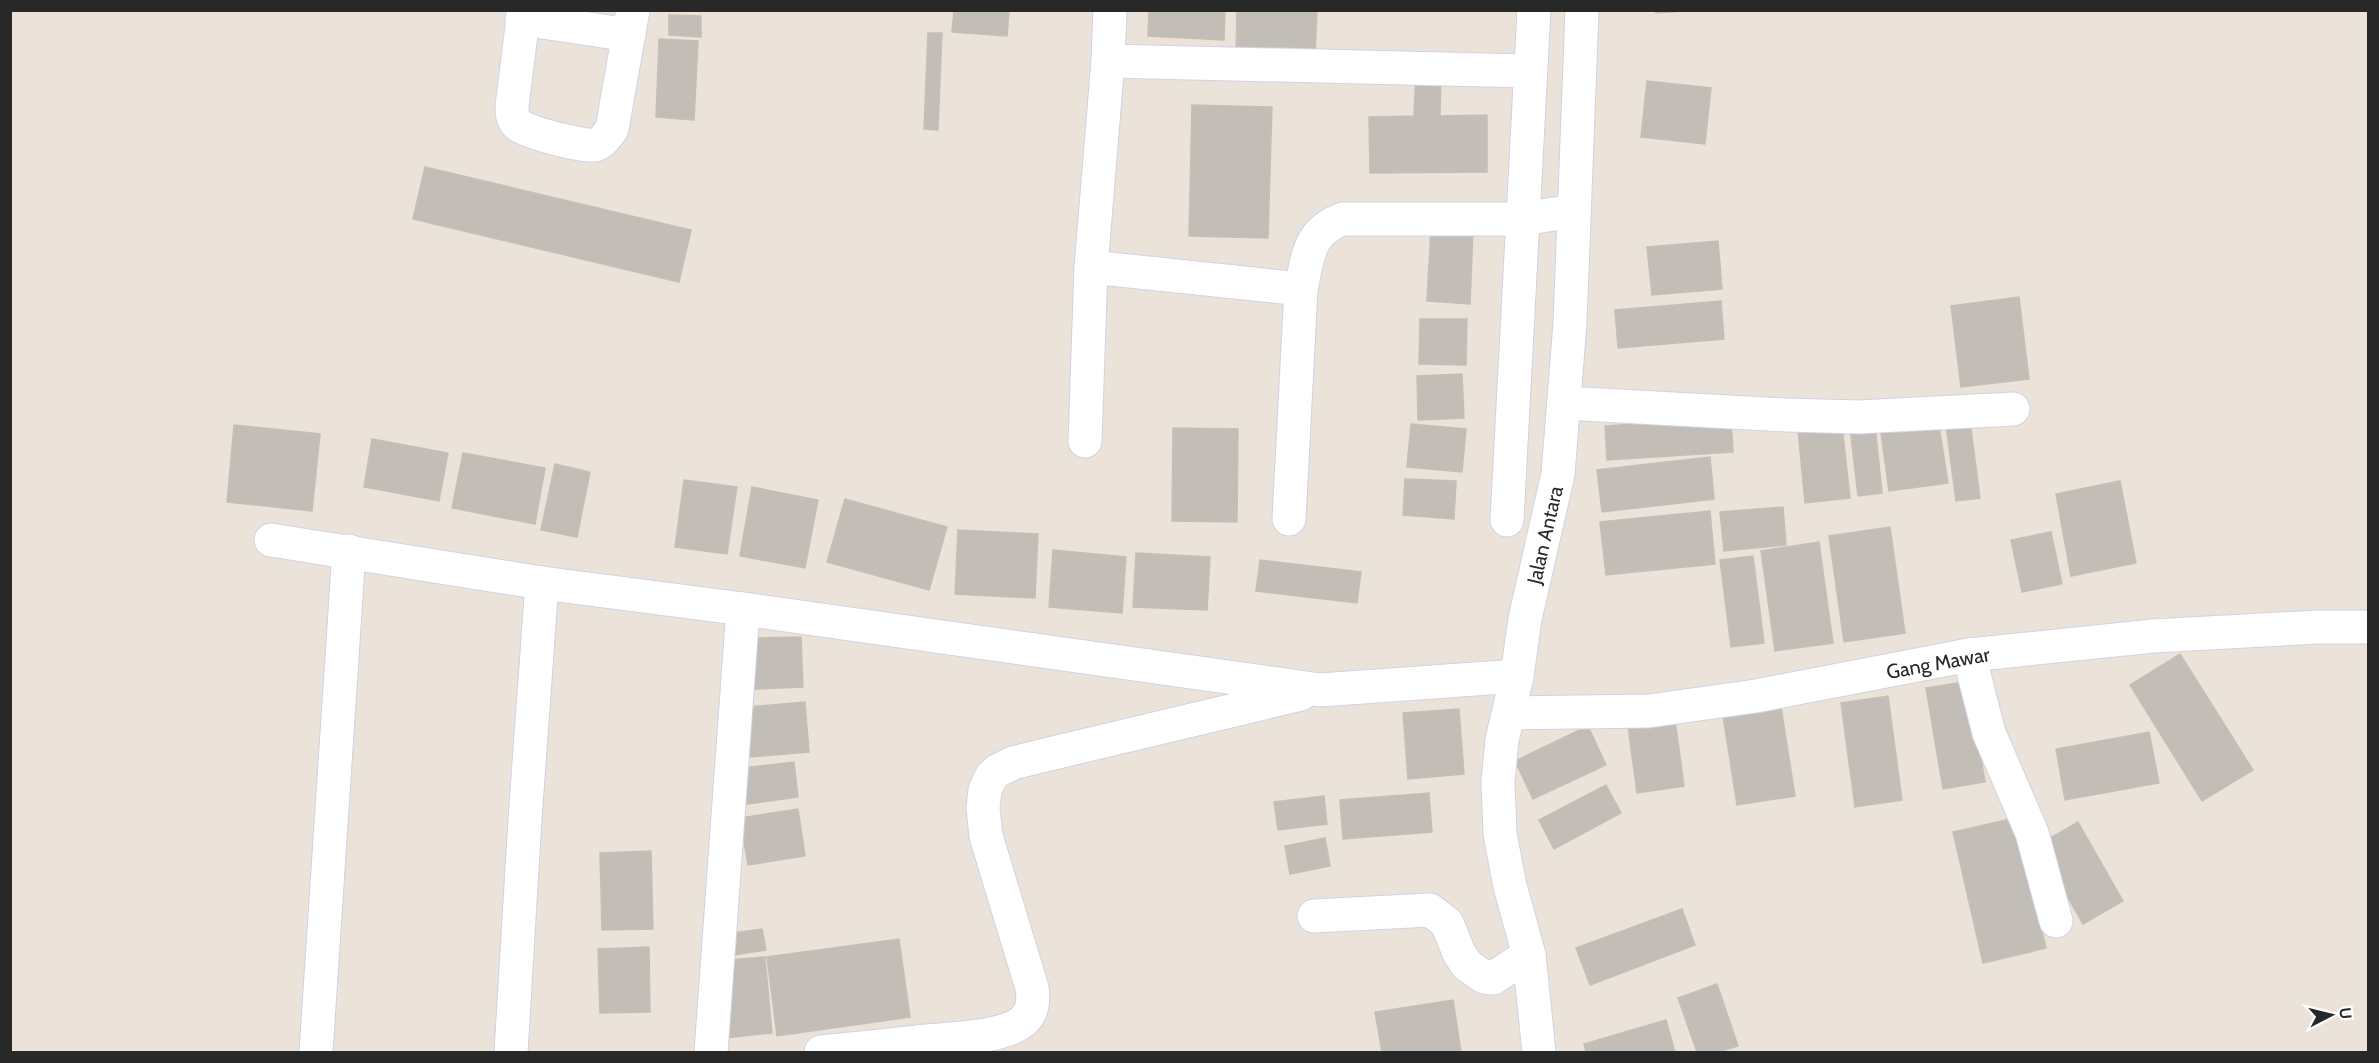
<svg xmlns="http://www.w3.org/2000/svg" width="2379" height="1063" font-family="Cabin,sans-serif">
	<rect width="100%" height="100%" fill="#ebe3da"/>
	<g fill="#c3bdb7" stroke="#c6bfb4" stroke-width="1.5">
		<path d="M 954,10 L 1009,10 L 1007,36 L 952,32 Z"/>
		<path d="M 1149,10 L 1225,10 L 1224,40 L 1148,36 Z"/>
		<path d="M 1237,10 L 1317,10 L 1315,57 L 1236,55 Z"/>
		<path d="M 1656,10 L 1700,10 L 1656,13 Z"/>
		<path d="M 669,15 L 701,16 L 701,37 L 669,35 Z"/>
		<path d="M 928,33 L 942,33 L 938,130 L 924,129 Z"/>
		<path d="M 659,39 L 698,41 L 694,120 L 656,117 Z"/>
		<path d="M 1416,73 L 1441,74 L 1440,116 L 1487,115 L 1487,172 L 1370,173 L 1369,117 L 1414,116 Z"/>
		<path d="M 1647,81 L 1711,88 L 1705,144 L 1641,137 Z"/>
		<path d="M 1192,105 L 1272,107 L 1268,238 L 1189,236 Z"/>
		<path d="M 425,167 L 691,230 L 679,282 L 413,219 Z"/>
		<path d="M 1431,227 L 1473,230 L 1470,304 L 1427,301 Z"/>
		<path d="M 1718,241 L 1722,289 L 1652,295 L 1647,247 Z"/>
		<path d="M 2019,297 L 2029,379 L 1961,387 L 1951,306 Z"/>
		<path d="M 1721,301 L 1724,339 L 1618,348 L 1615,310 Z"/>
		<path d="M 1420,319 L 1467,319 L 1466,365 L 1419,364 Z"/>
		<path d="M 1462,374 L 1464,418 L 1418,420 L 1417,376 Z"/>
		<path d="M 1969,414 L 1980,498 L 1956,501 L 1945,417 Z"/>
		<path d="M 1731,418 L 1733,452 L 1607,460 L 1605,426 Z"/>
		<path d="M 1938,419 L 1948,483 L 1889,491 L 1880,426 Z"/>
		<path d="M 1411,424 L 1466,429 L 1462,472 L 1407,467 Z"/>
		<path d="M 234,425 L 320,434 L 312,511 L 227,502 Z"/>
		<path d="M 1842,425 L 1850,498 L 1805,503 L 1798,430 Z"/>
		<path d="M 1875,425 L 1882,493 L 1858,496 L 1850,428 Z"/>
		<path d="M 1173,428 L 1238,429 L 1237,522 L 1172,521 Z"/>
		<path d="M 372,439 L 448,453 L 439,501 L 364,487 Z"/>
		<path d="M 463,453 L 545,468 L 535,524 L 452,508 Z"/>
		<path d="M 1710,457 L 1714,499 L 1602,512 L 1597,470 Z"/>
		<path d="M 555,464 L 590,472 L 577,537 L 541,530 Z"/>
		<path d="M 1405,479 L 1456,481 L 1454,519 L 1403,515 Z"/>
		<path d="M 684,480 L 737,487 L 727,554 L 675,547 Z"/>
		<path d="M 2120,481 L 2136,563 L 2071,576 L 2056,494 Z"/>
		<path d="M 752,487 L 818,500 L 805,568 L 740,556 Z"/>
		<path d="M 845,499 L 947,527 L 929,590 L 827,562 Z"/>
		<path d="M 1783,507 L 1786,545 L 1724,551 L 1720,512 Z"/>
		<path d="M 1710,511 L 1715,564 L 1606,575 L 1600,522 Z"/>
		<path d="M 1890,527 L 1905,633 L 1844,642 L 1829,536 Z"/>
		<path d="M 958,530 L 1038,534 L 1035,598 L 955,594 Z"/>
		<path d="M 2051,532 L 2062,584 L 2022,592 L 2011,540 Z"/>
		<path d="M 1819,542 L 1833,643 L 1775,651 L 1761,551 Z"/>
		<path d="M 1053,550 L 1126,557 L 1122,613 L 1049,607 Z"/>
		<path d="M 1136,553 L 1210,557 L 1207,610 L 1133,607 Z"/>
		<path d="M 1753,556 L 1764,643 L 1731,647 L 1720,560 Z"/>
		<path d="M 1260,560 L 1361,572 L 1357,603 L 1256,591 Z"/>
		<path d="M 801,637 L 803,687 L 755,689 L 753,638 Z"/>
		<path d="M 2180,654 L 2253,770 L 2202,801 L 2130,685 Z"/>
		<path d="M 1968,681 L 1985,782 L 1943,789 L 1926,688 Z"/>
		<path d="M 1888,696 L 1902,800 L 1855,807 L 1841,703 Z"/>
		<path d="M 805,702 L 809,752 L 750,757 L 746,707 Z"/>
		<path d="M 1781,707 L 1795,796 L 1737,805 L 1723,716 Z"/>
		<path d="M 1459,709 L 1464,774 L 1408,779 L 1403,713 Z"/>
		<path d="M 1674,712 L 1684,786 L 1637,793 L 1627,719 Z"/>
		<path d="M 1588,726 L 1606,765 L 1533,799 L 1515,761 Z"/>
		<path d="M 2149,732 L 2159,783 L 2065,800 L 2056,749 Z"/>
		<path d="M 794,762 L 798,797 L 741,805 L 736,769 Z"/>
		<path d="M 1606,785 L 1621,813 L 1554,849 L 1539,820 Z"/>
		<path d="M 1429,793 L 1432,832 L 1343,839 L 1340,800 Z"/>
		<path d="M 1324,796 L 1327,824 L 1278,830 L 1274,802 Z"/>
		<path d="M 798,809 L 805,856 L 748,865 L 740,818 Z"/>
		<path d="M 2015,818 L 2046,948 L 1983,963 L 1953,832 Z"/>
		<path d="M 2078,822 L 2123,901 L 2083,924 L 2038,845 Z"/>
		<path d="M 1325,838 L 1330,866 L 1290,874 L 1285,846 Z"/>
		<path d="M 651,851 L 653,929 L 602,930 L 600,853 Z"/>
		<path d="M 1682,909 L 1695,945 L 1590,985 L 1576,948 Z"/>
		<path d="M 762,929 L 766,950 L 728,956 L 725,934 Z"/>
		<path d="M 899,939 L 910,1017 L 777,1036 L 767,957 Z"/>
		<path d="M 649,947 L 650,1012 L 600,1013 L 598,949 Z"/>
		<path d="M 765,957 L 772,1033 L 726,1038 L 719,961 Z"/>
		<path d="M 1717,984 L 1738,1046 L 1718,1052 L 1697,1052 L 1678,998 Z"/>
		<path d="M 1453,1000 L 1461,1052 L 1382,1052 L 1375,1012 Z"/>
		<path d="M 1666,1020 L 1675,1052 L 1586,1052 L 1584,1044 Z"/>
	</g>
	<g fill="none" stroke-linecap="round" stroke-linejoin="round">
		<defs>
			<g id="minor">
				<path d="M 524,10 L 512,106 C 512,113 512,118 517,124 C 524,132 584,147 595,145 C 603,143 607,135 612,129 L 633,10"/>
				<path d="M 522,19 L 629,35"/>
				<path d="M 1108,61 L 1530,71"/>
				<path d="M 1091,267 L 1301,289 C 1308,257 1308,231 1343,219 L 1522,219 L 1574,211"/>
				<path d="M 1564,403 L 1786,415 L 1859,417 L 2013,409"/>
				<path d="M 1085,441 L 1091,267 L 1108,61 L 1110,10"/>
				<path d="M 1289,519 L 1301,289"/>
				<path d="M 1507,520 L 1534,10"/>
				<path d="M 271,540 L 542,583 L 743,609 L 1320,690 L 1517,676"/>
				<path d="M 1969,655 L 1989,733 L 2032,833 L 2056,921"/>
				<path d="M 1509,713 L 1649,711 L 1756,696 L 1969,655 L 2153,636 L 2318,627 L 2368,627"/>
				<path d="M 1314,916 L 1430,910 L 1447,923 L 1459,953 L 1467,965 L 1484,977 L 1493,978 L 1529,955"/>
				<path d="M 316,1052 L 349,551"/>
				<path d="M 511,1052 L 525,819 L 542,583"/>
				<path d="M 711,1052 L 743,609"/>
				<path d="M 821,1052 C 856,1049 892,1045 927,1041 C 954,1038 1000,1038 1022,1022 C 1033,1013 1034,1001 1032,988 L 986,836 L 983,808 L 985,790 L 991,777 L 997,771 L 1013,763 L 1041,756 L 1301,694"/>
				<path d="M 1539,1052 L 1529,955 L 1510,886 L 1500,834 L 1498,782 L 1502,740 L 1517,676 L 1525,619 L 1558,474 L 1570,323 L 1582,10"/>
			</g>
		</defs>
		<use href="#minor" stroke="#cfd3e2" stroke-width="35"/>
		<use href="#minor" stroke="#fff" stroke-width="33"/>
	</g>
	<g text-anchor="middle" stroke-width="4.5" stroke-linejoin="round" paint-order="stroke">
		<g font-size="20" fill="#282828" stroke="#fff">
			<text transform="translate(1545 535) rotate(-77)" y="7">Jalan Antara</text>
			<text transform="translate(1938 663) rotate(-10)" y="7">Gang Mawar</text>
		</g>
	</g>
	<rect width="2379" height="1063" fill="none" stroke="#282828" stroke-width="24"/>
	<g transform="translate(2331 1015) rotate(83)" stroke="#ffffff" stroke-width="4.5" paint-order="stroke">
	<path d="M0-4.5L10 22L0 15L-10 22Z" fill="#282828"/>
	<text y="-9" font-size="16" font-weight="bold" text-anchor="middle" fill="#282828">U</text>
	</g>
</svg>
